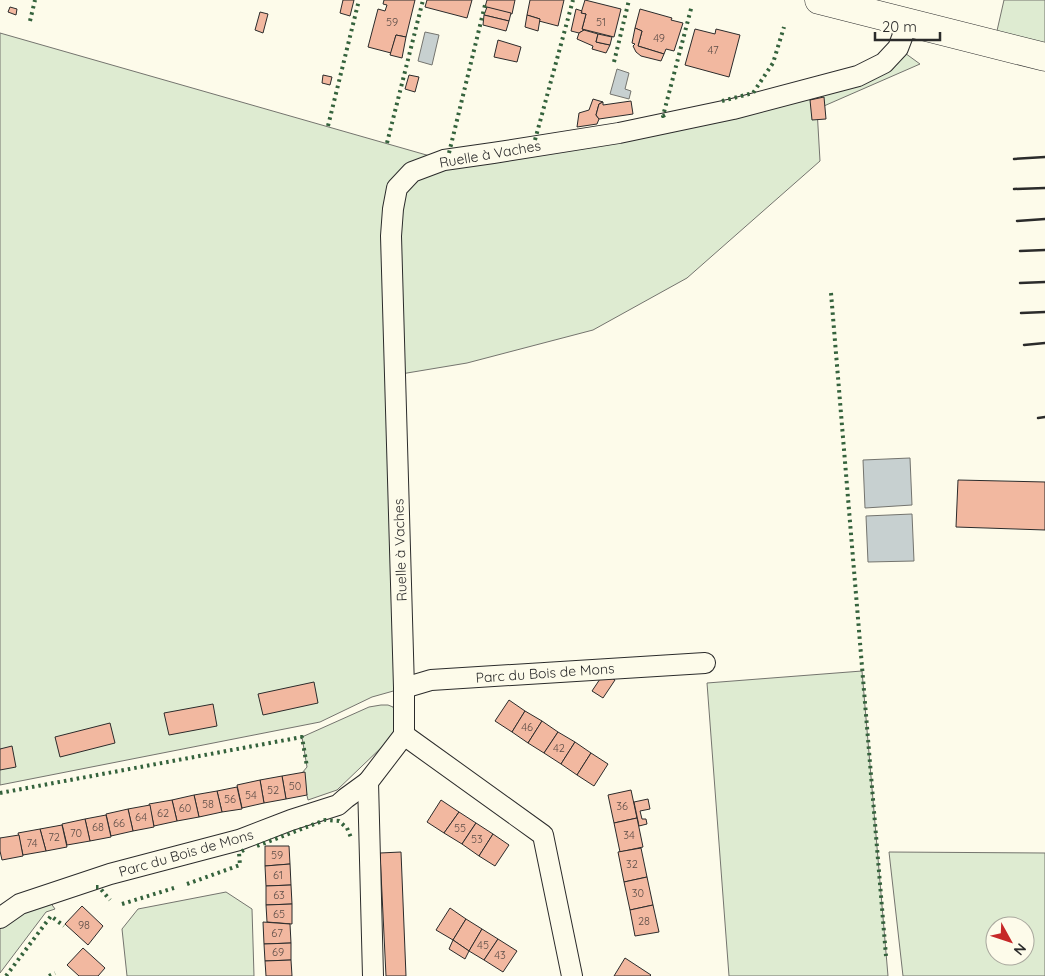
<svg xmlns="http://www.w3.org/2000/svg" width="1045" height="976" font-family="Quicksand,sans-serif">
	<rect width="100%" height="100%" fill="#fdfbea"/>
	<g fill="#deebd1" stroke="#74746e" fill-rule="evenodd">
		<path d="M 1004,0 L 1045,0 L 1045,57 L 994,44 Z"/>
		<path d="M 0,33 L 444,160 L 858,76 L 898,48 L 920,64 L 817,109 L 820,161 L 687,278 L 593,330 L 467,363 L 395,375 L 404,688 L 372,697 L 320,722 L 0,785 Z"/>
		<path d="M 862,671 L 888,976 L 729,976 L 707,683 Z"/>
		<path d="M 381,705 L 388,705 L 393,707 L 396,714 L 395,733 L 384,745 L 337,790 L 308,800 L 302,773 L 307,767 L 302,737 L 369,707 Z"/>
		<path d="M 889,852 L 1045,853 L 1045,976 L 903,976 ZM 995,926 L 1025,926 L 1025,956 L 995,956 Z"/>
		<path d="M 226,892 L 252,909 L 254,976 L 127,976 L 122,929 L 138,909 Z"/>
		<path d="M 50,902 L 55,909 L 46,912 L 0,973 L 0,918 Z"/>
	</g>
	<g fill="#c7d0d0" stroke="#74746e">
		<path d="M 425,32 L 439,35 L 432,65 L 418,61 Z"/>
		<path d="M 617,69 L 629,73 L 625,89 L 631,91 L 629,99 L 610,94 Z"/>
		<path d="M 910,458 L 912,505 L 865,508 L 863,460 Z"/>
		<path d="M 912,514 L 914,561 L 868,562 L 866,516 Z"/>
	</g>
	<g fill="#f2b8a0" stroke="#2b2b2b">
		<path d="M 343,0 L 354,0 L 350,16 L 340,13 Z"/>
		<path d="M 384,0 L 415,0 L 406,37 L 396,35 L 391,53 L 368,47 L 378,9 L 385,11 L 387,5 L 383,4 Z"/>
		<path d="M 427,0 L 472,0 L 467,18 L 425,7 Z"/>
		<path d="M 487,0 L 515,0 L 512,14 L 485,7 Z"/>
		<path d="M 530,0 L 564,0 L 558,26 L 539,21 L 540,19 L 527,15 Z"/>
		<path d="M 585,0 L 621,9 L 614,37 L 582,29 L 586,14 L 581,13 Z"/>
		<path d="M 10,7 L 17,9 L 16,15 L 8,12 Z"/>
		<path d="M 487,7 L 511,13 L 509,21 L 484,15 Z"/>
		<path d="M 576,9 L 582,11 L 581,13 L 586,14 L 582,29 L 584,30 L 579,33 L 571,31 Z"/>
		<path d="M 640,9 L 672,18 L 671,20 L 683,23 L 674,51 L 666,49 L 664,54 L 638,46 L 642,31 L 635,28 Z"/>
		<path d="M 260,12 L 268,14 L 263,33 L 255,30 Z"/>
		<path d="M 484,15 L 509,21 L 506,31 L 483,25 Z"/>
		<path d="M 527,15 L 540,19 L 538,31 L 525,27 Z"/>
		<path d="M 635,28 L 642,31 L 638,46 L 664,54 L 661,61 L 641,56 L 636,52 L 633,46 L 635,44 L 632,43 Z"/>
		<path d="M 695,29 L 715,34 L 716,29 L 740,35 L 729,77 L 685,65 Z"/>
		<path d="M 584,30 L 598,34 L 596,42 L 610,45 L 606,53 L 592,49 L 593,46 L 577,39 L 579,33 Z"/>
		<path d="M 598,34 L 612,37 L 610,45 L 596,42 Z"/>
		<path d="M 396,35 L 406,37 L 402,58 L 390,55 Z"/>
		<path d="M 498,40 L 521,47 L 517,62 L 494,57 Z"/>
		<path d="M 323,75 L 332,77 L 330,85 L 322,83 Z"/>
		<path d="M 409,75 L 419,77 L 415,92 L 405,89 Z"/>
		<path d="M 824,97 L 826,119 L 812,120 L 810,100 Z"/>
		<path d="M 593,99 L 603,102 L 599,104 L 596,115 L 599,119 L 597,124 L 577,127 L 579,113 L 589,110 Z"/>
		<path d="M 631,101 L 633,114 L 599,119 L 596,115 L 599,104 L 603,102 L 603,105 Z"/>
		<path d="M 958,480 L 1045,482 L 1045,530 L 956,527 Z"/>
		<path d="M 604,673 L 615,680 L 603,698 L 592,691 Z"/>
		<path d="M 314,682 L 318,703 L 263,715 L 258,694 Z"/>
		<path d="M 509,700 L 525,711 L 512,732 L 495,721 Z"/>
		<path d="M 213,704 L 217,726 L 169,735 L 164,713 Z"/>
		<path d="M 525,711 L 542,721 L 528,743 L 512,732 Z"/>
		<path d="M 542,721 L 558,732 L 544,753 L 528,743 Z"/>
		<path d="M 110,723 L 115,743 L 60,757 L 55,737 Z"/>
		<path d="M 558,732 L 575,742 L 561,764 L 544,753 Z"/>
		<path d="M 575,742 L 591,753 L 577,775 L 561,764 Z"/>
		<path d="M 12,746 L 16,767 L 0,770 L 0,749 Z"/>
		<path d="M 591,753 L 608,764 L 594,786 L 577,775 Z"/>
		<path d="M 305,772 L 307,795 L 286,799 L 282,776 Z"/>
		<path d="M 282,776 L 286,799 L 264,803 L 260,780 Z"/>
		<path d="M 260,780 L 264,803 L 242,808 L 237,785 Z"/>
		<path d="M 237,787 L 242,809 L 222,812 L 217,791 Z"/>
		<path d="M 631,790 L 637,818 L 614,823 L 608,795 Z"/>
		<path d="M 217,791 L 222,812 L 199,817 L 194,795 Z"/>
		<path d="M 194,795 L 199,817 L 177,821 L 172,800 Z"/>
		<path d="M 648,799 L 650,809 L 640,811 L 642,819 L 646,819 L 647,824 L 639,826 L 634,802 Z"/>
		<path d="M 172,800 L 177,821 L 154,826 L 149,804 Z"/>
		<path d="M 441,800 L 459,812 L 444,833 L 427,822 Z"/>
		<path d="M 150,805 L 154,827 L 133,831 L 128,809 Z"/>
		<path d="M 128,809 L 133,831 L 111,836 L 106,814 Z"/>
		<path d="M 459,812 L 476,823 L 462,844 L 444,833 Z"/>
		<path d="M 106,815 L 111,837 L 90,841 L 85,819 Z"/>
		<path d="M 637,818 L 643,847 L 620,852 L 614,823 Z"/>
		<path d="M 85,819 L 90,841 L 67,845 L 62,824 Z"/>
		<path d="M 476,823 L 493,834 L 479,856 L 462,844 Z"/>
		<path d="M 62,825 L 67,847 L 46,851 L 40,829 Z"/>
		<path d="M 40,829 L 46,851 L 23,855 L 18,833 Z"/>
		<path d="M 493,834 L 509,845 L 495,866 L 479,856 Z"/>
		<path d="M 19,835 L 23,856 L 2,860 L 0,851 L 0,838 Z"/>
		<path d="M 265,846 L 289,846 L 290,864 L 265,866 Z"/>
		<path d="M 641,848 L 647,877 L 624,882 L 618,852 Z"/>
		<path d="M 401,852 L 406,976 L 386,976 L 380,853 Z"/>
		<path d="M 290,864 L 291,885 L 266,886 L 265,866 Z"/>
		<path d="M 647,877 L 653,905 L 630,910 L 624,882 Z"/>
		<path d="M 291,885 L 292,904 L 266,905 L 266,886 Z"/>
		<path d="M 292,904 L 292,924 L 267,922 L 266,905 Z"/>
		<path d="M 653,905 L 659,932 L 635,936 L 630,910 Z"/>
		<path d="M 82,906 L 103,926 L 88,945 L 65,924 Z"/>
		<path d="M 450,908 L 466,919 L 453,940 L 436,930 Z"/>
		<path d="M 466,919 L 482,929 L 469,951 L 453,940 Z"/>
		<path d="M 263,922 L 290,924 L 291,943 L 264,944 Z"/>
		<path d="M 482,929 L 498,939 L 484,960 L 469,951 Z"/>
		<path d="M 498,939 L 517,951 L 503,972 L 484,960 Z"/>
		<path d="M 453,940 L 469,951 L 465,959 L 449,949 Z"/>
		<path d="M 291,943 L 291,960 L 265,961 L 264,944 Z"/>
		<path d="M 83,948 L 105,968 L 98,976 L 79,976 L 67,965 Z"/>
		<path d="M 625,958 L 651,975 L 650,976 L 614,976 Z"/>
		<path d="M 291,960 L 292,976 L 266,976 L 265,961 Z"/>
	</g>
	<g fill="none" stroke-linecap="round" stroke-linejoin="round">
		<defs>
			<g id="minor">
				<path d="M 404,688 L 431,680 L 705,663"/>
				<path d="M 404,735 L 543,835 L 572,976"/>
				<path d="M 0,918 L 20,904 L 110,874 L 239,840 L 291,820 L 338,805 L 346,798 L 368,782"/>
				<path d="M 373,976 L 368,782 L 404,735 L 404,688 L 391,236 L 393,209 L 397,188 L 412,172 L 444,160 L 493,153 L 619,133 L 733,109 L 858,76 L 884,63 L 898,48 L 908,22"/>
			</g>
			<path id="primary" d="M 819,0 L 1045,57"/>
		</defs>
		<use href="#minor" stroke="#2b2b2b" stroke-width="22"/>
		<use href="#primary" stroke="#2b2b2b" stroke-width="29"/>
		<use href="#minor" stroke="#fdfbea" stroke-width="20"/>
		<use href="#primary" stroke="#fdfbea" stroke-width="28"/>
		<g stroke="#34623c" stroke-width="4" stroke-dasharray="2.5 4" stroke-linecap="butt">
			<path d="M 30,21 L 35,0"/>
			<path d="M 614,62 L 629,0"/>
			<path d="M 722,101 L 753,93 L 773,63 L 784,27"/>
			<path d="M 665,115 L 663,116 L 692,5"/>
			<path d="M 328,126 L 359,0"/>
			<path d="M 535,140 L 573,0"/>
			<path d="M 387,143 L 423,0"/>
			<path d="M 449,153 L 485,5"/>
			<path d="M 831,293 L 886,956"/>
			<path d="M 0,793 L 302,737 L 307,767"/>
			<path d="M 257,846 L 325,820 L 339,821 L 347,828 L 352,840"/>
			<path d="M 187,884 L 240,865 L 239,853 L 244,850"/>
			<path d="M 96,887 L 99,887 L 110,900"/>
			<path d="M 122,904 L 174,888"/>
			<path d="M 6,976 L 51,916 L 64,926"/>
			<path d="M 49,976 L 55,973"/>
		</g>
		<g stroke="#2b2b2b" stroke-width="2.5">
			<path d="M 1014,159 L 1045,157"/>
			<path d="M 1014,189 L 1045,188"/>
			<path d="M 1017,221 L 1045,219"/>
			<path d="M 1020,251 L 1045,250"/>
			<path d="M 1020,283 L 1045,282"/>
			<path d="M 1021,313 L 1045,312"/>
			<path d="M 1024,345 L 1045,343"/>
			<path d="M 1038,418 L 1045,417"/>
		</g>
	</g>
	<g text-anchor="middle" stroke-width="4" stroke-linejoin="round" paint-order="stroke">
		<g font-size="11" fill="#5d4e48">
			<text x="392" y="26">59</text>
			<text x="601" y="26">51</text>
			<text x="659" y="42">49</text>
			<text x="713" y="54">47</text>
			<text x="527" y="731">46</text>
			<text x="559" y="752">42</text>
			<text x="295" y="790">50</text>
			<text x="273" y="794">52</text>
			<text x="251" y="799">54</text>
			<text x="230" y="803">56</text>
			<text x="208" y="808">58</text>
			<text x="622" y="810">36</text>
			<text x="185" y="812">60</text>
			<text x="163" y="817">62</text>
			<text x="141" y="821">64</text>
			<text x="119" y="827">66</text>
			<text x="98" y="831">68</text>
			<text x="460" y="832">55</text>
			<text x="76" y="837">70</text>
			<text x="629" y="839">34</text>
			<text x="54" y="841">72</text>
			<text x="477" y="843">53</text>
			<text x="32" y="847">74</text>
			<text x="277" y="859">59</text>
			<text x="632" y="868">32</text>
			<text x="278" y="879">61</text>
			<text x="638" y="897">30</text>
			<text x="279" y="899">63</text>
			<text x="279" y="918">65</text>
			<text x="644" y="925">28</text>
			<text x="84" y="929">98</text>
			<text x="277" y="937">67</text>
			<text x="483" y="949">45</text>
			<text x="278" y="956">69</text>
			<text x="500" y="959">43</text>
		</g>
		<g font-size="14" fill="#2b2b2b" stroke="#fdfbea">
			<text transform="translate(490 154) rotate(-10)" y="5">Ruelle à Vaches</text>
			<text transform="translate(400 550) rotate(-92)" y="5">Ruelle à Vaches</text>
			<text transform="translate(545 673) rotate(-4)" y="5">Parc du Bois de Mons</text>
			<text transform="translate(186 853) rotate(-16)" y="5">Parc du Bois de Mons</text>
		</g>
	</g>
	<g transform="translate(1010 941) rotate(130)"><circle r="24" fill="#fdfbea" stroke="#a9a89e"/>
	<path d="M0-4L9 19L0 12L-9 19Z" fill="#c62828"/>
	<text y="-8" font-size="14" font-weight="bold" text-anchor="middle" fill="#2b2b2b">N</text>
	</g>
	<path d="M875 32v8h65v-8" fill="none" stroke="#2b2b2b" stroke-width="2.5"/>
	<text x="882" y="32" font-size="15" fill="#2b2b2b" stroke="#fdfbea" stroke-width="4" paint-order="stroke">20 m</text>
</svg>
